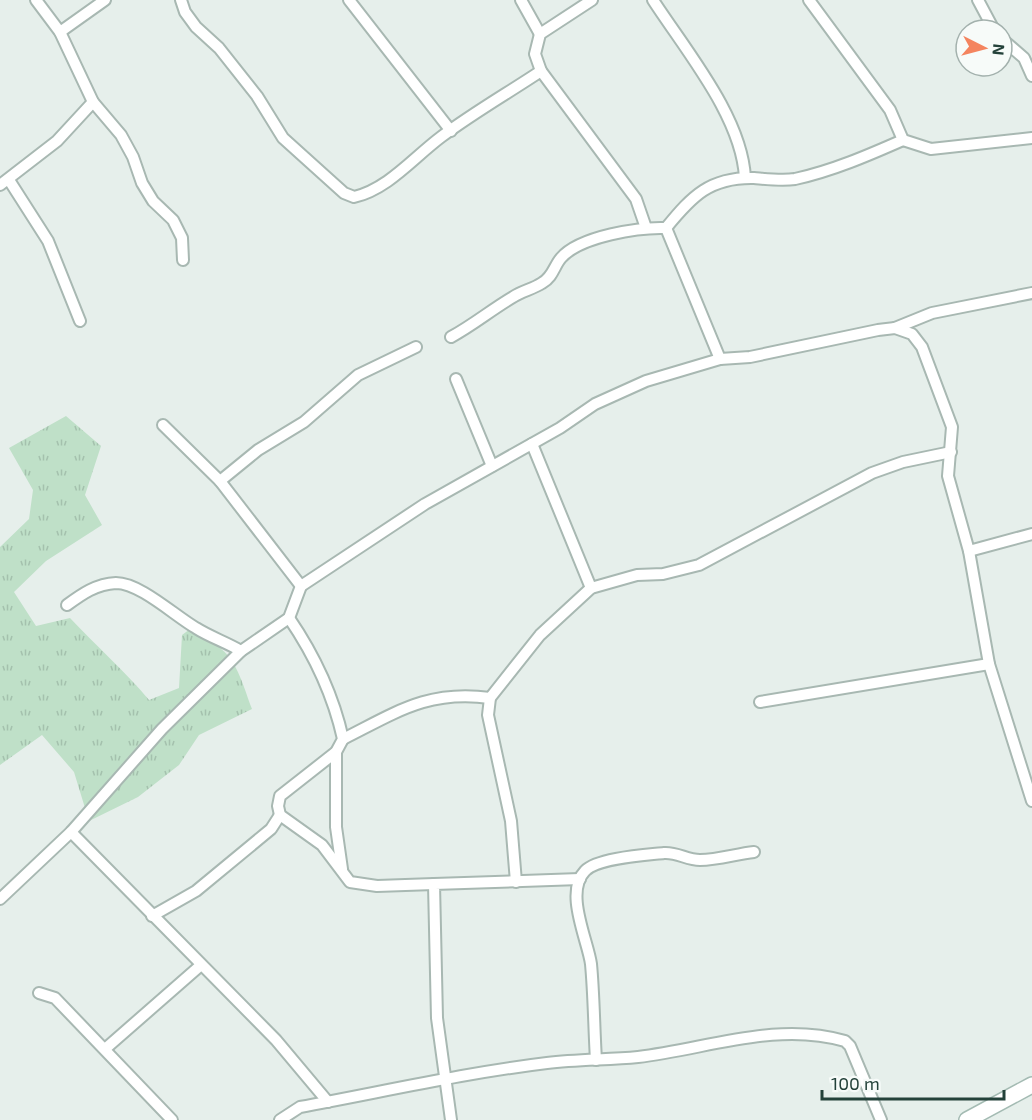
<svg xmlns="http://www.w3.org/2000/svg" width="1032" height="1120" font-family="'Exo 2',sans-serif">
	<defs>
		<pattern id="grass-tufts" width="24" height="20" patternUnits="userSpaceOnUse" patternTransform="scale(1.5)"><rect width="24" height="20" fill="#bfe0c8"/><path d="M3 7l-1-3M5 7V3M7 7l1-3M15 17l-1-3M17 17v-4M19 17l1-3" fill="none" stroke="#a4c1ad"/></pattern>
	</defs>
	<rect width="100%" height="100%" fill="#e6efeb"/>
	<path fill="url(#grass-tufts)" d="M 66,416 L 101,446 L 85,495 L 102,525 L 46,561 L 14,592 L 36,626 L 70,618 C 96,646 125,671 149,700 L 179,688 L 182,635 L 190,629 C 234,651 236,664 252,709 L 199,735 L 179,765 L 138,797 L 89,821 L 74,772 L 42,735 L 0,765 L 0,547 L 29,519 L 33,490 L 9,448 Z"/>
	<g fill="none" stroke-linecap="round" stroke-linejoin="round">
		<defs>
			<g id="street">
				<path d="M 36,0 L 60,32 L 93,102 L 121,135 L 133,157 L 142,183 L 153,201 L 173,220 L 182,238 L 183,260"/>
				<path d="M 181,0 L 185,12 L 196,27 L 219,48 L 257,96 L 283,138 L 344,193 L 354,197 C 388,189 413,158 441,137 C 473,113 508,93 541,71 L 535,54 L 540,34 L 592,0"/>
				<path d="M 349,0 L 451,131"/>
				<path d="M 521,0 L 540,34"/>
				<path d="M 653,0 C 686,51 742,117 745,178"/>
				<path d="M 809,0 L 890,110 L 903,140 L 931,149 L 1032,138"/>
				<path d="M 978,0 L 994,30"/>
				<path d="M 60,32 L 105,0"/>
				<path d="M 1002,39 L 1024,58 L 1032,76"/>
				<path d="M 541,71 L 636,199 L 646,228"/>
				<path d="M 9,180 L 48,241 L 80,321"/>
				<path d="M 0,185 L 57,141 L 93,102"/>
				<path d="M 666,228 C 692,196 710,177 754,178 C 766,179 782,181 795,179 C 832,171 869,155 903,140"/>
				<path d="M 666,228 L 720,359"/>
				<path d="M 895,328 L 932,313 L 1032,293"/>
				<path d="M 451,337 C 473,325 491,310 513,297 C 522,291 533,289 542,283 C 553,277 554,266 561,258 C 580,236 640,227 666,228"/>
				<path d="M 456,379 L 492,466"/>
				<path d="M 163,425 L 220,481 L 301,586 L 425,504 L 560,428 L 595,404 L 646,381 L 720,359 L 750,357 L 878,330 L 895,328 L 912,334 L 922,347 L 952,427 L 948,476 L 969,551 L 989,664 L 1032,801"/>
				<path d="M 532,444 L 591,588"/>
				<path d="M 220,481 L 258,450 L 304,422 L 358,375 L 416,347"/>
				<path d="M 969,551 L 1032,534"/>
				<path d="M 67,605 C 82,594 96,584 116,583 C 140,583 175,616 196,628 C 210,637 226,642 241,651"/>
				<path d="M 289,618 C 315,656 333,694 343,739 L 336,752 L 280,796 L 278,806 L 280,815 L 322,845 L 350,882 L 377,886 L 434,884"/>
				<path d="M 760,702 L 989,664"/>
				<path d="M 343,739 C 395,713 429,689 490,698"/>
				<path d="M 336,752 L 336,827 L 342,869"/>
				<path d="M 71,832 L 276,1040 L 328,1102"/>
				<path d="M 516,882 L 511,821 L 488,715 L 490,698 L 540,635 L 591,588 L 637,575 L 663,574 L 699,565 L 872,473 L 903,462 L 951,452"/>
				<path d="M 0,899 L 71,832 L 162,729 L 241,651 L 289,618 L 301,586"/>
				<path d="M 152,916 L 196,891 L 271,829 L 280,815"/>
				<path d="M 39,993 L 55,998 L 172,1120"/>
				<path d="M 105,1049 L 201,965"/>
				<path d="M 596,1060 C 594,1028 594,996 591,964 C 588,941 564,892 585,871 C 597,858 646,855 664,853 C 677,852 687,860 700,860 C 718,860 736,854 754,852"/>
				<path d="M 280,1120 L 300,1107 C 382,1092 464,1073 547,1063 C 577,1059 608,1060 638,1057 C 707,1049 776,1021 845,1041 L 850,1046 L 881,1120"/>
				<path d="M 451,1120 L 437,1018 L 434,884 L 580,879"/>
			</g>
			<path id="secondary" d="M 967,1120 L 1032,1085"/>
		</defs>
		<use href="#street" stroke="#a8b8b2" stroke-width="14"/>
		<use href="#secondary" stroke="#a4bbb3" stroke-width="18"/>
		<use href="#street" stroke="#fff" stroke-width="10"/>
		<use href="#secondary" stroke="#fff" stroke-width="15"/>
	</g>
	<g transform="translate(984 48) rotate(96)"><circle r="28" fill="#f7fbf9" stroke="#a3b1ad" stroke-width="1.5"/>
	<path d="M0-4.5L10 22L0 15L-10 22Z" fill="#f4845f"/>
	<text y="-9" font-size="16" font-weight="bold" text-anchor="middle" fill="#24423a">N</text>
	</g>
	<path d="M822 1090v9h182v-9" fill="none" stroke="#24423a" stroke-width="3"/>
	<text x="831" y="1090" font-size="18" fill="#24423a" stroke="#f7fbf9" stroke-width="4.5" paint-order="stroke">100 m</text>
</svg>
